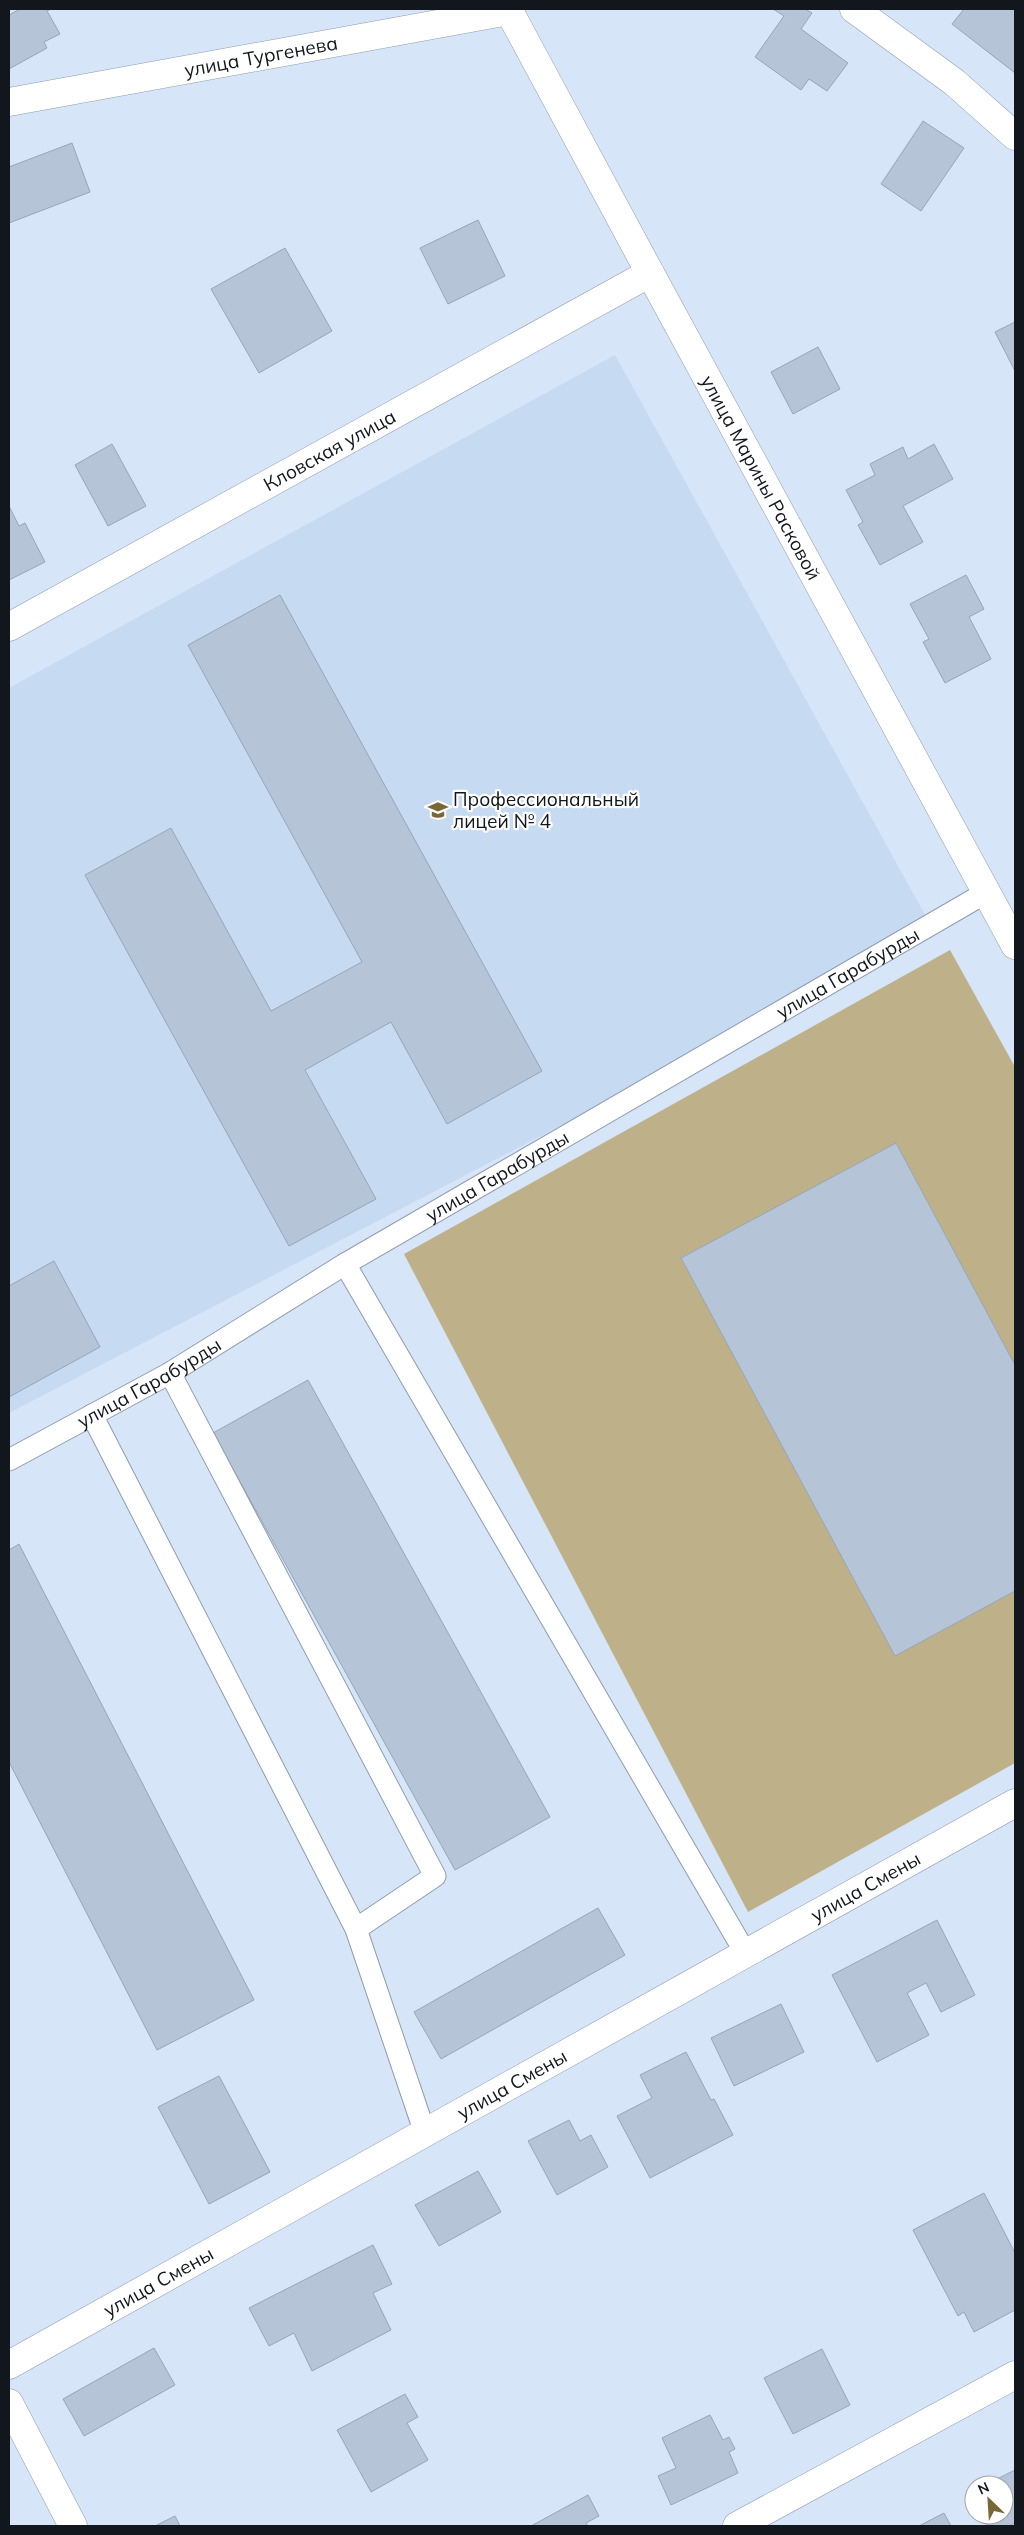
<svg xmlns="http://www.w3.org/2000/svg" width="1024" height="2535" font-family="Mulish,sans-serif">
	<rect width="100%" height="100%" fill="#d6e5f8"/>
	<path fill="#c6daf2" d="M 615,355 L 934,931 L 9,1413 L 9,688 Z"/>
	<path fill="#beb189" d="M 950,950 L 1015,1067 L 1015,1763 L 748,1912 L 404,1254 Z"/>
	<g fill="#b5c4d6" stroke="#97a5b7">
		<path d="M 20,9 L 51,9 L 47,11 L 60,34 L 44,42 L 47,48 L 9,69 L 9,15 Z"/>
		<path d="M 773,9 L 805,9 L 812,13 L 801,29 L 848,63 L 827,91 L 809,79 L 801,90 L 755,57 L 784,16 Z"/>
		<path d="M 964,9 L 1015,9 L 1015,73 L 952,24 Z"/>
		<path d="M 923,121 L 964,148 L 921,211 L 881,184 Z"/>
		<path d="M 72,143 L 90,192 L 9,223 L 9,167 Z"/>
		<path d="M 478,220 L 505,276 L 448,304 L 420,248 Z"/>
		<path d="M 285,248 L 332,331 L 259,373 L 211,289 Z"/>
		<path d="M 1015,322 L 1015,371 L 995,332 Z"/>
		<path d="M 818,347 L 840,389 L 793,414 L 771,372 Z"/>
		<path d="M 112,444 L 146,506 L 108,526 L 75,465 Z"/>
		<path d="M 934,444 L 953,479 L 903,506 L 923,542 L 880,565 L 858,525 L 863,522 L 846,490 L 875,475 L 870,464 L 903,447 L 908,459 Z"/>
		<path d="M 9,506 L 19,526 L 25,523 L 45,562 L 9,580 Z"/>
		<path d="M 966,575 L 984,609 L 969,617 L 991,659 L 945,683 L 923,642 L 929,639 L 910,604 Z"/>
		<path d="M 280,595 L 542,1071 L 447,1124 L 391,1022 L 305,1070 L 376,1199 L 289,1246 L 85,875 L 171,828 L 271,1011 L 362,962 L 188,645 Z"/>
		<path d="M 896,1143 L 1015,1365 L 1015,1591 L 895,1656 L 681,1258 Z"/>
		<path d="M 54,1261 L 100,1347 L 9,1397 L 9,1286 Z"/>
		<path d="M 308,1380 L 550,1817 L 455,1870 L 213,1433 Z"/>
		<path d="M 19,1544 L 254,2000 L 157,2050 L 9,1762 L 9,1550 Z"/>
		<path d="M 598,1908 L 625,1955 L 441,2059 L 414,2012 Z"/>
		<path d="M 937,1920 L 975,1995 L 941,2012 L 926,1983 L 907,1993 L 929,2035 L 877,2062 L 832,1975 Z"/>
		<path d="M 781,2004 L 804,2052 L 734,2086 L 711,2038 Z"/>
		<path d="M 686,2052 L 711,2100 L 714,2099 L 733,2135 L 650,2178 L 617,2116 L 652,2098 L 640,2075 Z"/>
		<path d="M 219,2076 L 270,2172 L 209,2204 L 158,2107 Z"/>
		<path d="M 569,2120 L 580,2141 L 591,2135 L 608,2167 L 557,2195 L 528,2141 Z"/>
		<path d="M 478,2171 L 501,2212 L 439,2246 L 415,2205 Z"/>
		<path d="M 984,2193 L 1015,2253 L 1015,2310 L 974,2332 L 964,2312 L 958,2316 L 913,2230 Z"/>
		<path d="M 373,2245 L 392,2284 L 373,2293 L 391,2330 L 312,2371 L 294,2333 L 269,2346 L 249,2308 Z"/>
		<path d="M 154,2348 L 175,2385 L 84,2436 L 63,2399 Z"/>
		<path d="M 822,2349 L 850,2405 L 793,2434 L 764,2378 Z"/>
		<path d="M 405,2394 L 418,2417 L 407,2423 L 428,2460 L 371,2492 L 337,2430 Z"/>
		<path d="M 710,2415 L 723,2440 L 729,2437 L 735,2449 L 729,2452 L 738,2473 L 671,2505 L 658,2476 L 676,2468 L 662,2438 Z"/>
		<path d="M 1015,2470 L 1015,2523 L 1009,2526 L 988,2526 L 982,2515 L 1004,2515 L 1004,2485 L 985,2485 Z"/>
		<path d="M 588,2495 L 599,2516 L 586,2523 L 588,2526 L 531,2526 Z"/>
		<path d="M 944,2513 L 951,2526 L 919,2526 Z"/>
		<path d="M 175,2516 L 180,2526 L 155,2526 Z"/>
	</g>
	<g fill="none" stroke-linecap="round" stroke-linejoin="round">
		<defs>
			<g id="lane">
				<path d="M 345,1264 L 746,1954"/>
				<path d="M 170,1373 L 435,1876 L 356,1929"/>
				<path d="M 92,1415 L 356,1929 L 425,2133"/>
				<path id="s1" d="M 9,1460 L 170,1373 L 345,1264 L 987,892"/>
			</g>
			<g id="street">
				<path d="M 508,9 L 650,273"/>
				<path d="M 854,9 L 954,82 L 1015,136"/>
				<path id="s2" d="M 9,102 L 509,11 L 511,9"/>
				<path id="s3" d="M 9,2365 L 1015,1803"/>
				<path d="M 9,2403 L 73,2526"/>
				<path d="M 737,2526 L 1015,2375"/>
			</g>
			<g id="secondary">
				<path id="s4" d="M 9,627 L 650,273 L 1015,945"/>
			</g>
		</defs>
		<use href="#lane" stroke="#8e9cae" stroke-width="23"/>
		<use href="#street" stroke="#8e9cae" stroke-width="29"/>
		<use href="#secondary" stroke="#8e9cae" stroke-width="29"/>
		<use href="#lane" stroke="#fff" stroke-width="21"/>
		<use href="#street" stroke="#fff" stroke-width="28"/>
		<use href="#secondary" stroke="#fff" stroke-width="28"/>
	</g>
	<defs>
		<symbol id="university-bare" viewBox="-9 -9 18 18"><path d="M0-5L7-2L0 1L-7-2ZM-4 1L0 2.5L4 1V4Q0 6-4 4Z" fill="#786835" stroke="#fff" stroke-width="2.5" paint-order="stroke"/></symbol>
	</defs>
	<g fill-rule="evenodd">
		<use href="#university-bare" x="424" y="796" width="28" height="28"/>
	</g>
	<g text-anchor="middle" stroke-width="4.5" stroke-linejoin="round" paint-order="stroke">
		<g font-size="19" fill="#11171d" stroke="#fff">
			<text dy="7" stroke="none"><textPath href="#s2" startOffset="256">улица Тургенева</textPath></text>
			<text dy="7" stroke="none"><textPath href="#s4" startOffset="366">Кловская улица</textPath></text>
			<text dy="7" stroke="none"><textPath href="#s4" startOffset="965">улица Марины Расковой</textPath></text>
			<text dy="7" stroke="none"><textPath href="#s1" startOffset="970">улица Гарабурды</textPath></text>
			<text dy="7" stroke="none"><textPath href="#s1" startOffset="565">улица Гарабурды</textPath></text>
			<text dy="7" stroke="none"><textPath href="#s1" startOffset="160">улица Гарабурды</textPath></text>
			<text dy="7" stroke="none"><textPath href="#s3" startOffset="981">улица Смены</textPath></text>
			<text dy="7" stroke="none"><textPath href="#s3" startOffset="576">улица Смены</textPath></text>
			<text dy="7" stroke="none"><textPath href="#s3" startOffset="171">улица Смены</textPath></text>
		</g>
		<g font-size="19" fill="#11171d" stroke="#fff" text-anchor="start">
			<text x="453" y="806">Профессиональный<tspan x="453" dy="22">лицей № 4</tspan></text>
		</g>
	</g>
	<rect width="1024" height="2535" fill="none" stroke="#11171d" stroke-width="20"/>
	<g transform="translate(989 2500) rotate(335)"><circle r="24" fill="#ffffff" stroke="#a0a2a5"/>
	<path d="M0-4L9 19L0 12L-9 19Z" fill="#786835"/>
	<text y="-8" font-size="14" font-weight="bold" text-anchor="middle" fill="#11171d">N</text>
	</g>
</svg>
